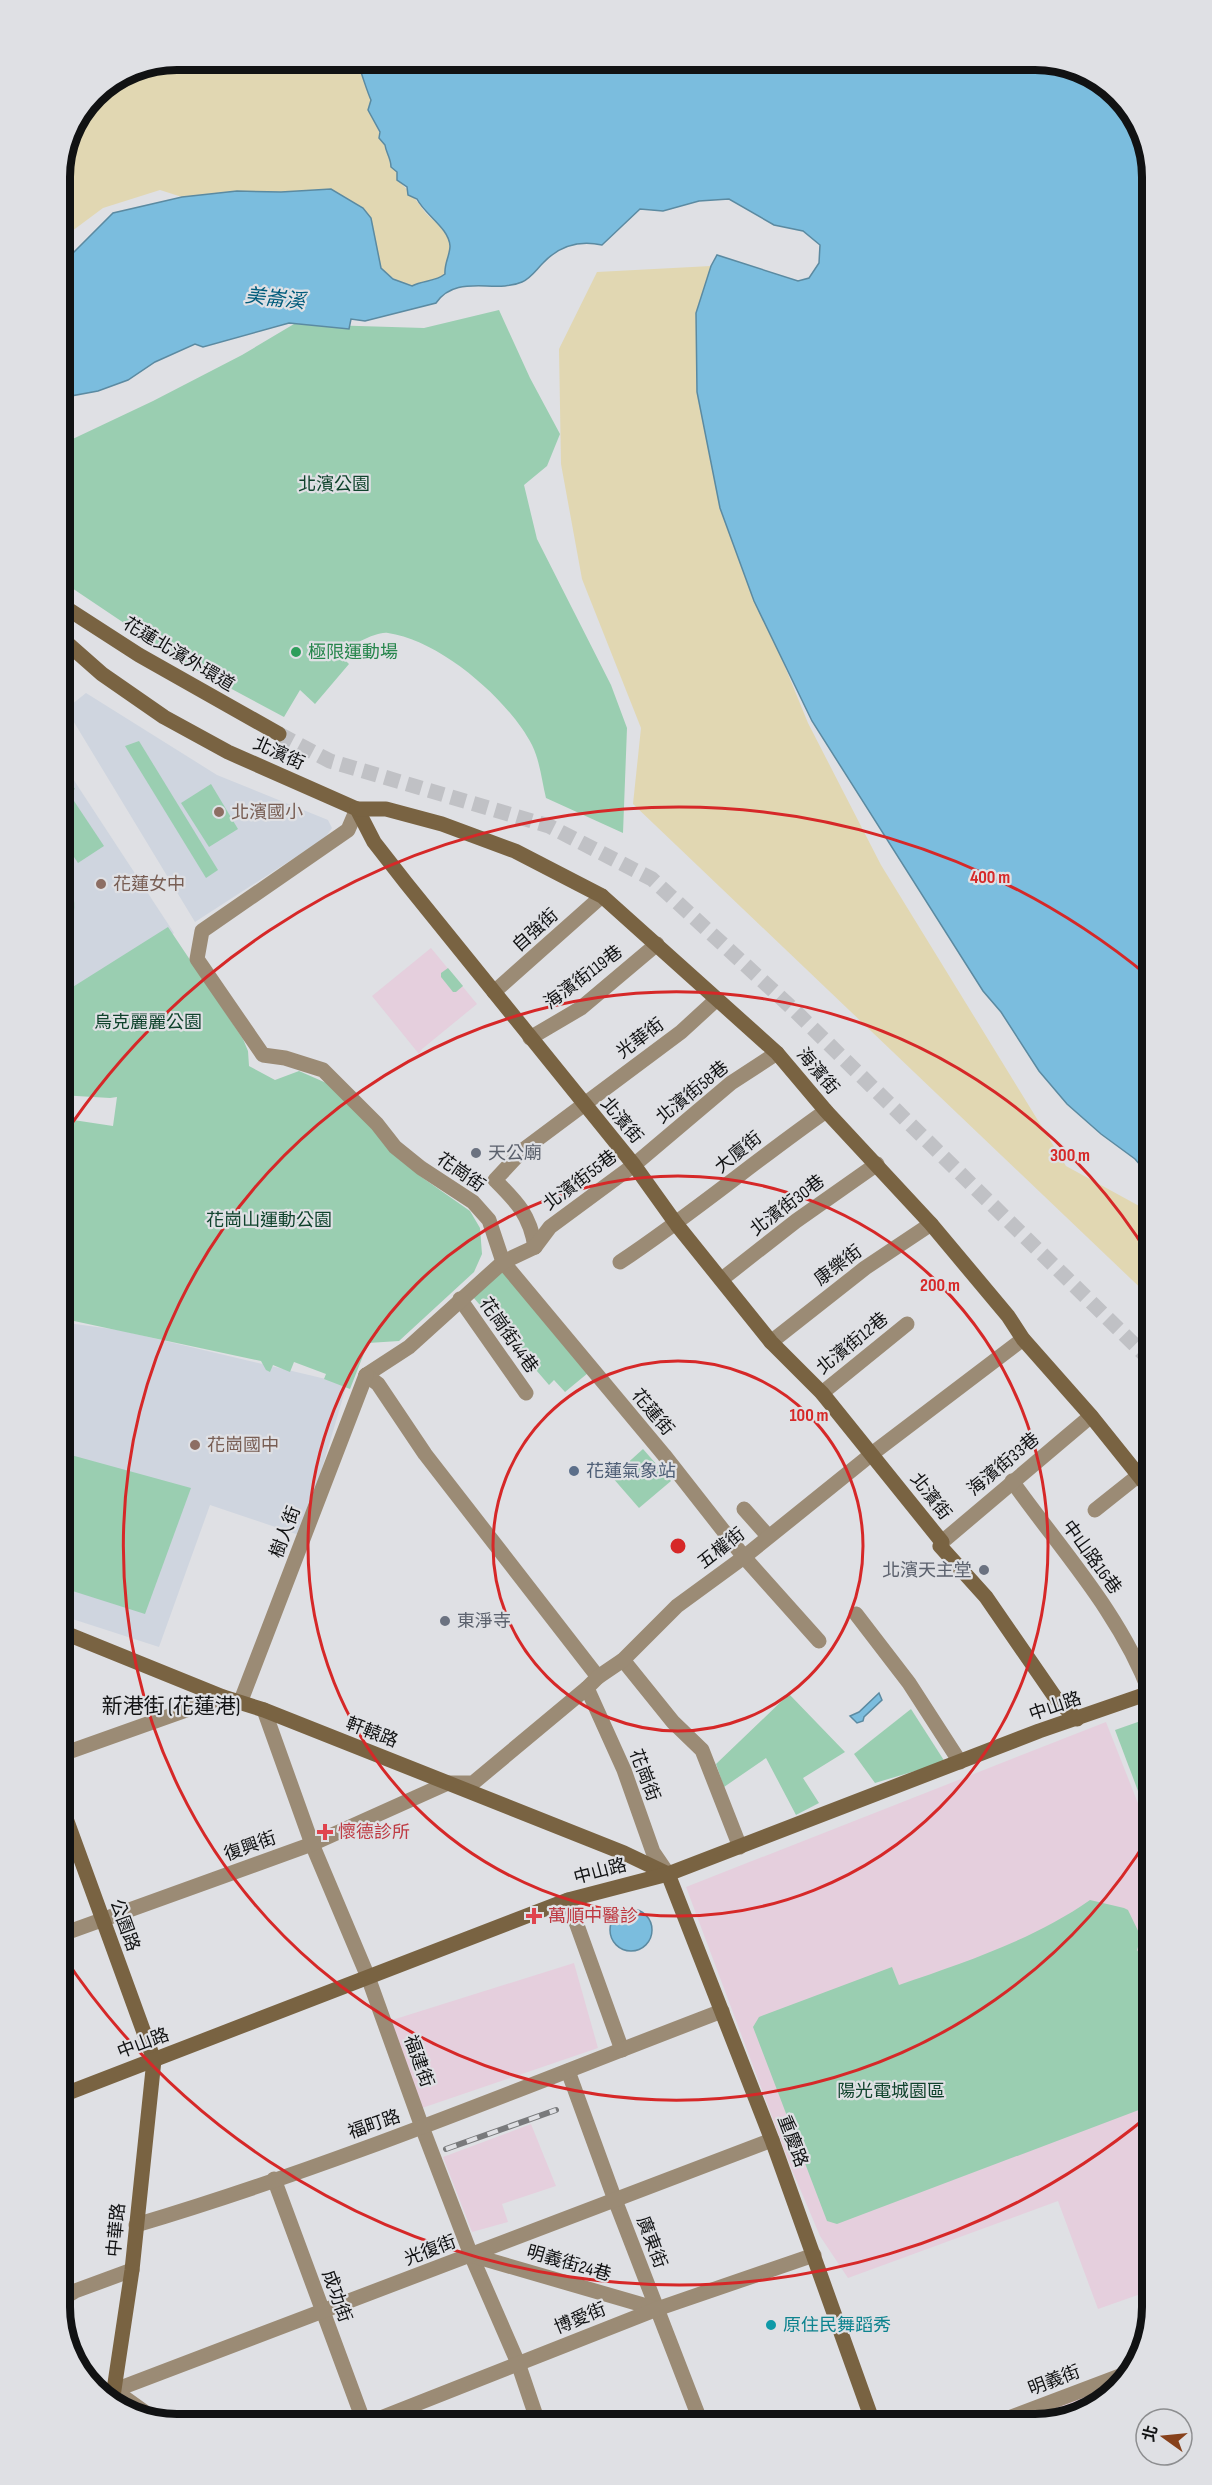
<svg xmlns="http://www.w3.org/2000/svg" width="1212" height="2485" font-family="'Sofia Sans Condensed','Noto Sans TC',sans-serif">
	<rect width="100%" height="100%" fill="#dfe0e4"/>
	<g fill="#e5cfdd">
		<path d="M 431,948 L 477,1004 L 422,1049 L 419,1054 L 372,996 Z"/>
		<path d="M 1106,1722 L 1152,1839 L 1152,2290 L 1098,2309 L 1058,2201 L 848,2278 L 820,2236 L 792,2170 L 686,1887 Z"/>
		<path d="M 574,1963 L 598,2048 L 422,2108 L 389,2021 Z"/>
		<path d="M 531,2124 L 556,2186 L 502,2204 L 508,2222 L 472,2232 L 443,2157 Z"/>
		<path d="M 1123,2380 L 1079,2416 L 1034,2425 L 1003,2425 Z"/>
	</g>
	<g fill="#cfd5df">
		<path d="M 86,693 L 217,775 L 328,820 L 332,828 L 325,838 L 195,922 L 66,709 Z"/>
		<path d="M 60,759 L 174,933 L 105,980 L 60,1007 Z"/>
		<path d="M 60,1322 L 119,1330 L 347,1384 L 302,1536 L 210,1505 L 159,1647 L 60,1615 Z"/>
	</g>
	<g fill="#9aceb1">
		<path d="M 499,310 L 530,378 L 560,434 L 547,466 L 524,485 L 537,539 L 611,685 L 627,728 L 623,833 L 546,798 C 542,782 540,761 532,745 C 509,700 440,640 388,633 C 375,631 350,647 339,654 L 349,664 L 315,704 L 300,690 L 284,717 L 185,664 L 60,580 L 60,445 L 153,401 L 242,355 L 294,324 L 424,328 Z"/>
		<path d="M 139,741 L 218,870 L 206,878 L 125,746 Z"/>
		<path d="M 60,768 L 75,789 L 60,800 Z"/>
		<path d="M 211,784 L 238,829 L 209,847 L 181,803 Z"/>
		<path d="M 72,798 L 104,846 L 78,863 L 60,836 L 60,806 Z"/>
		<path d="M 60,867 C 76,891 82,915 60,939 Z"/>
		<path d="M 168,927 L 243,1039 L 248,1051 L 249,1066 L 275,1080 L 299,1071 L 331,1085 L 420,1176 L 470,1211 L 480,1228 L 482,1254 L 474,1272 L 399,1341 L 368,1343 L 350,1389 L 324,1379 L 326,1374 L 294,1362 L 290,1372 L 273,1365 L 270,1372 L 266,1370 L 261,1361 L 60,1318 L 60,1118 L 113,1126 L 117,1097 L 110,1098 L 60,1095 L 60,995 Z"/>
		<path d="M 448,968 L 463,986 L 456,992 L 453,992 L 441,977 L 441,973 Z"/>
		<path d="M 503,1270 L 588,1373 L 565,1392 L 554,1380 L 549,1385 L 473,1297 Z"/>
		<path d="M 643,1449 L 671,1481 L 639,1508 L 612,1477 Z"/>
		<path d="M 60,1452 L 191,1488 L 145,1614 L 60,1587 Z"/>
		<path d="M 789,1694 L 845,1752 L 803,1778 L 819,1803 L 796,1815 L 766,1758 L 724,1787 L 716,1764 Z"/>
		<path d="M 911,1709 L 945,1762 L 875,1783 L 854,1754 Z"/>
		<path d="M 1152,1717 L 1152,1828 L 1115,1730 Z"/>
		<path d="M 1090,1900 L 1124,1908 L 1128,1910 L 1141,1937 L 1137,1950 L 1149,1968 L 1152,1986 L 1152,2105 L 837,2224 L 827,2221 L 753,2027 L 759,2017 L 892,1967 L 899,1985 C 965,1962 1033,1940 1090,1900 Z"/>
	</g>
	<g fill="#e1d7b2">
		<path d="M 178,60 L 358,60 C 358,65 369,96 371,100 L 369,110 L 397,172 L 397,180 C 408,189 414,197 422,208 C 430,221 450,228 450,246 C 450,256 444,264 445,274 C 435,282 423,280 412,286 C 397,281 383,275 377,259 L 281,192 L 236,191 L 182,197 L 160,190 L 103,208 L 60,240 L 60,170 L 70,161 L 63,161 C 66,149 67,135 73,124 C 96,83 134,69 178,60 Z"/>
		<path d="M 711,266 L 696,313 L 697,392 L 720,508 L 808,723 L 881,865 L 1066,1166 L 1152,1213 L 1152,1299 L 633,804 L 641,728 L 582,579 L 561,464 L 559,349 L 597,272 Z"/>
	</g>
	<g fill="#7bbdde" stroke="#5b8aa1" stroke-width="1.5">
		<path d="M 358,60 L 1042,60 L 1106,84 L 1143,133 L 1152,178 L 1152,1179 L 1135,1159 L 1101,1134 L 1067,1104 L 1039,1071 L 1001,1012 L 983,991 L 812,721 L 754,601 L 720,508 L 697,392 L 696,313 L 711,266 L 717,255 L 798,281 L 809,278 L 819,263 L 820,245 L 803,231 L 774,225 L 729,199 L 699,201 L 663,211 L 640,209 L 602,245 C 579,240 559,246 543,263 C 536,270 531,278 522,282 C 495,294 456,273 436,303 L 365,321 L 351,319 L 349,329 L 289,323 L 203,347 L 195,344 L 155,362 L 128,380 L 98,391 L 60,398 L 60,261 L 66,260 L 113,213 L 182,197 L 237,191 L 281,192 L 331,189 L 363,208 L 371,218 L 381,268 L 393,279 L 412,286 C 423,280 435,282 445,274 C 444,264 450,255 450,246 C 449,228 425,215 417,199 L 408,195 L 407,187 L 397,180 L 397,172 L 391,167 C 391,158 386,153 385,145 L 379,138 L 380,132 L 368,110 L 371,100 C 369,96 358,65 358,60 Z"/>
		<path d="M 879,1693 L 882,1700 L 864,1717 L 863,1721 L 857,1723 L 850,1716 L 859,1712 Z"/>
		<circle cx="631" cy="1930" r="21"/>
	</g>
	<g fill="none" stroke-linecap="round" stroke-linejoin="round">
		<path stroke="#c0c1c5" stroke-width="15" stroke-dasharray="15 8" stroke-linecap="butt" d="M 279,734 L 330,761 L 549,826 L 652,879 L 792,1008 L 1152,1362"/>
		<g stroke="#9b8b75" stroke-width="15">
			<path d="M 357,809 L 348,830 L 202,931 L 197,959 L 263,1055 L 285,1058 L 323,1070 L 377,1124 L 395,1147 L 421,1168 L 473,1202 L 489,1220 L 503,1262 L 664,1455 L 744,1557 L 819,1641"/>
			<path d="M 494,992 L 602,896"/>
			<path d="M 530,1038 L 581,1008 L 657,944"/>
			<path d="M 535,1247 C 530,1215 517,1202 495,1180 L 523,1150 L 681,1032 L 717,999"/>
			<path d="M 620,1262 C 691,1215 756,1160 826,1111"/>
			<path d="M 722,1279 L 796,1221 L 877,1164"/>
			<path d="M 460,1299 L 526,1393"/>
			<path d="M 771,1342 L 865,1268 L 931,1224"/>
			<path d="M 366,1375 L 409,1347 L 503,1262 L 535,1247 L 550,1227 L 634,1165 L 731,1083 L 777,1053"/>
			<path d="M 366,1375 L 378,1384 L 425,1454 L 598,1677"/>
			<path d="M 822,1393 L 907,1324"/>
			<path d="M 1012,1481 C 1061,1550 1120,1613 1150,1693"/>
			<path d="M 744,1509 L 768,1536"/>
			<path d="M 1095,1510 L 1139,1475"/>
			<path d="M 942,1542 L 1091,1416"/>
			<path d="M 856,1614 L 909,1683 L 960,1762"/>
			<path d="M 623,1660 L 673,1722 L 702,1750 L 740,1847"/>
			<path d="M 587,1688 L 624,1770 L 653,1852 L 668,1874"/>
			<path d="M 240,1703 L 366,1375"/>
			<path d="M 264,1710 L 312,1844 L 368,1977 L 422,2127 L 471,2255 L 518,2363 L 539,2425"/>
			<path d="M 60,1755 L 223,1697"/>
			<path d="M 568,1900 L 622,2050"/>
			<path d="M 60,1935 L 312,1844 L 448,1783 L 473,1783 L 587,1688 L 598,1677 L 623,1660 L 677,1606 L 744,1557 L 873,1453 L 1023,1339"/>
			<path d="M 568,2071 L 615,2200 L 702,2425"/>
			<path d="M 274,2179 L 365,2425"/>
			<path d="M 136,2225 C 335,2166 528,2085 722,2011"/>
			<path d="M 471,2255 L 657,2309"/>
			<path d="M 60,2300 L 75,2291 L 132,2270"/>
			<path d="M 114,2390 L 153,2418"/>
			<path d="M 102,2395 L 772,2140"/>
			<path d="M 363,2425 L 657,2309 L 814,2255"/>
			<path d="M 990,2425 L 1133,2371"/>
		</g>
		<g stroke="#796342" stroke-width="15">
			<path d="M 60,604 L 139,655 L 279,734"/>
			<path d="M 60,637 L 102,674 L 164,717 L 228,752 L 357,809 L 374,842 L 406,883 L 634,1165 L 677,1225 L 771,1342 L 822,1393 L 942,1542 L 940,1546 L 986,1597 L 1057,1700 L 1077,1719"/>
			<path d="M 357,809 L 386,809 L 442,824 L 515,851 L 602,896 L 777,1053 L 826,1111 L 931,1224 L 1008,1316 L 1023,1339 L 1091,1416 L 1152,1492"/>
			<path d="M 60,1631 L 223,1697 L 264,1710 L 448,1783 L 624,1853 L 668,1874"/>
			<path d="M 60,1802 L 154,2060 L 132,2270 L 112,2403"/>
			<path d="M 668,1874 L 772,2140 L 874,2425"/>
			<path d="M 60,2096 L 568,1900 L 668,1874 L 1039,1731 L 1152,1692"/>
		</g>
		<defs>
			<path id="rail" d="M 446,2149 L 556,2110"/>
		</defs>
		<use href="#rail" stroke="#797a7c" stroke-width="6"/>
		<use href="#rail" stroke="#dfe0e4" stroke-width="4" stroke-dasharray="11" stroke-linecap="butt"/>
	</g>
	<g fill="none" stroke="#d62828" stroke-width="3">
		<circle cx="678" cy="1546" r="185"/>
		<circle cx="678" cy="1546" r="370"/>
		<path d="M1150 1835A554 554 0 1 1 1150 1257"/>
		<path d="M1148 2116A739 739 0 0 1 62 1954M62 1138A739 739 0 0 1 1148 976"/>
	</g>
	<circle fill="#2e9e5b" stroke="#dfe0e4" stroke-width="2" cx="296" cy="652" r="6"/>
	<g fill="#8d6e63" stroke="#dfe0e4" stroke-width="2">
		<circle cx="219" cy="812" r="6"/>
		<circle cx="101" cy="884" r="6"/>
		<circle cx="195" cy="1445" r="6"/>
	</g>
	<g fill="#6b7280" stroke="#dfe0e4" stroke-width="2">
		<circle cx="476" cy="1153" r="6"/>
		<circle cx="984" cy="1570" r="6"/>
		<circle cx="445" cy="1621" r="6"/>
	</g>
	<circle fill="#5c6f8a" stroke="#dfe0e4" stroke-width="2" cx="574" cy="1471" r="6"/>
	<g fill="#e0444e" stroke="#dfe0e4" stroke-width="2">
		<path d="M322 1823h6v6h6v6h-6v6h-6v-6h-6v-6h6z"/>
		<path d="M531 1907h6v6h6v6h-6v6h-6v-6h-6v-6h6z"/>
	</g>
	<circle fill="#0f9aa8" stroke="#dfe0e4" stroke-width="2" cx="771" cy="2325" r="6"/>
	<g text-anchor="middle" stroke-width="4.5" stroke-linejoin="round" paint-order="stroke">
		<g font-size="18" fill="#10432d" stroke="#dfe0e4">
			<text x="334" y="490">北濱公園</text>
			<text x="148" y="1028">烏克麗麗公園</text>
			<text x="269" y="1226">花崗山運動公園</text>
			<text x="891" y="2097">陽光電城園區</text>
		</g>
		<g font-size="18" fill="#27864d" stroke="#dfe0e4" text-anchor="start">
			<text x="308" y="658">極限運動場</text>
		</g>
		<g font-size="18" fill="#111213" stroke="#dfe0e4">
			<text transform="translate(179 654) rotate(31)" y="6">花蓮北濱外環道</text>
			<text transform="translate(279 753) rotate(24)" y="6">北濱街</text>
			<text transform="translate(535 930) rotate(-42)" y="6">自強街</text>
			<text transform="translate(583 977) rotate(-37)" y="6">海濱街119巷</text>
			<text transform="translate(640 1038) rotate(-37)" y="6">光華街</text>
			<text transform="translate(818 1071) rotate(50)" y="6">海濱街</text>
			<text transform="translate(692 1092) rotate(-39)" y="6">北濱街58巷</text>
			<text transform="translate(622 1120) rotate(50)" y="6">北濱街</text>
			<text transform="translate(738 1152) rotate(-39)" y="6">大廈街</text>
			<text transform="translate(461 1172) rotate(35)" y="6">花崗街</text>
			<text transform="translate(580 1180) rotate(-37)" y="6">北濱街55巷</text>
			<text transform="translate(787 1205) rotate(-37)" y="6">北濱街30巷</text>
			<text transform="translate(838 1265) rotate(-37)" y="6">康樂街</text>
			<text transform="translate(509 1335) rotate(55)" y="6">花崗街44巷</text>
			<text transform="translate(852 1343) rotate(-39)" y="6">北濱街12巷</text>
			<text transform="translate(653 1412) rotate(50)" y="6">花蓮街</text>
			<text transform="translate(1003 1464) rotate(-40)" y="6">海濱街33巷</text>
			<text transform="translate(931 1496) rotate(52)" y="6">北濱街</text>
			<text transform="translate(285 1532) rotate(-69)" y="6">樹人街</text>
			<text transform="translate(721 1548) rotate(-38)" y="6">五權街</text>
			<text transform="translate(1092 1557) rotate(54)" y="6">中山路16巷</text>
			<text transform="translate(1055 1706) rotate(-19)" y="6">中山路</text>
			<text transform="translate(372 1732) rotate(21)" y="6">軒轅路</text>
			<text transform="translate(645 1775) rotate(69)" y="6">花崗街</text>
			<text transform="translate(250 1846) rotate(-20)" y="6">復興街</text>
			<text transform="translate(600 1871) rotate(-15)" y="6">中山路</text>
			<text transform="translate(125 1925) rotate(70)" y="6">公園路</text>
			<text transform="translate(143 2043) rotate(-21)" y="6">中山路</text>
			<text transform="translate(419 2061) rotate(70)" y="6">福建街</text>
			<text transform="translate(374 2124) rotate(-19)" y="6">福町路</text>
			<text transform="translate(793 2141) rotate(69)" y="6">重慶路</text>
			<text transform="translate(116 2230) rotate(-85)" y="6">中華路</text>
			<text transform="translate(652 2242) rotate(69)" y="6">廣東街</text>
			<text transform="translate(430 2250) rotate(-21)" y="6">光復街</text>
			<text transform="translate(569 2263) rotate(16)" y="6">明義街24巷</text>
			<text transform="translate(337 2296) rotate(70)" y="6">成功街</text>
			<text transform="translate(580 2318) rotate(-22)" y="6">博愛街</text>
			<text transform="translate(1054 2380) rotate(-21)" y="6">明義街</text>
		</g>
		<g font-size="18" fill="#785e54" stroke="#dfe0e4" text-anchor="start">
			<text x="231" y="818">北濱國小</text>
			<text x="113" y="890">花蓮女中</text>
			<text x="207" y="1451">花崗國中</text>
		</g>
		<g font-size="18" fill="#5b616d" stroke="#dfe0e4" text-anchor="start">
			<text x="488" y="1159">天公廟</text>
			<text x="972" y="1576" text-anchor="end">北濱天主堂</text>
			<text x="457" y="1627">東淨寺</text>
		</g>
		<g font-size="18" fill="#4e5e75" stroke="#dfe0e4" text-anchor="start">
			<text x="586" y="1477">花蓮氣象站</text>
		</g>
		<g font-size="18" fill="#be3a42" stroke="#dfe0e4" text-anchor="start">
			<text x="338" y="1838">懷德診所</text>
			<text x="548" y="1922">萬順中醫診</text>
		</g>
		<g font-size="18" fill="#0d838f" stroke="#dfe0e4" text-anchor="start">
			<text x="783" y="2331">原住民舞蹈秀</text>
		</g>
		<g font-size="20" font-style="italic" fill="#015b7b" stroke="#dfe0e4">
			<text transform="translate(275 298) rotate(6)" y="7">美崙溪</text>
		</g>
		<g font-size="21" fill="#111213" stroke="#dfe0e4">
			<text x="171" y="1713">新港街 (花蓮港)</text>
		</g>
	</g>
	<path d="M0 0H1212V2485H0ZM177 70H1035A107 107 0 0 1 1142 177V2307A107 107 0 0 1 1035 2414H177A107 107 0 0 1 70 2307V177A107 107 0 0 1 177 70Z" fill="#dfe0e4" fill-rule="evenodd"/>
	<path fill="none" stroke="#111213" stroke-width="8" d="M177 70H1035A107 107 0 0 1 1142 177V2307A107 107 0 0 1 1035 2414H177A107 107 0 0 1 70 2307V177A107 107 0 0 1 177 70Z"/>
	<circle cx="678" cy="1546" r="9" fill="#d62828" stroke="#dfe0e4" stroke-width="3"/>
	<g font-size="18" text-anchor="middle" font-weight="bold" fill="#d62828" stroke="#dfe0e4" stroke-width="4.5" stroke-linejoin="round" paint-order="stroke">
		<text x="990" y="883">400 m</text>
		<text x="1070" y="1161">300 m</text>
		<text x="940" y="1291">200 m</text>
		<text x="809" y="1421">100 m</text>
	</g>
	<g transform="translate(1164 2437) rotate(285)"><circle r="28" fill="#dfe0e4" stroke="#8d8e90" stroke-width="1.5"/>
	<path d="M0-4.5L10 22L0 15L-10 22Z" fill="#87411b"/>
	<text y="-9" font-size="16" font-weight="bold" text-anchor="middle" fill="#111213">北</text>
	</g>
</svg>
